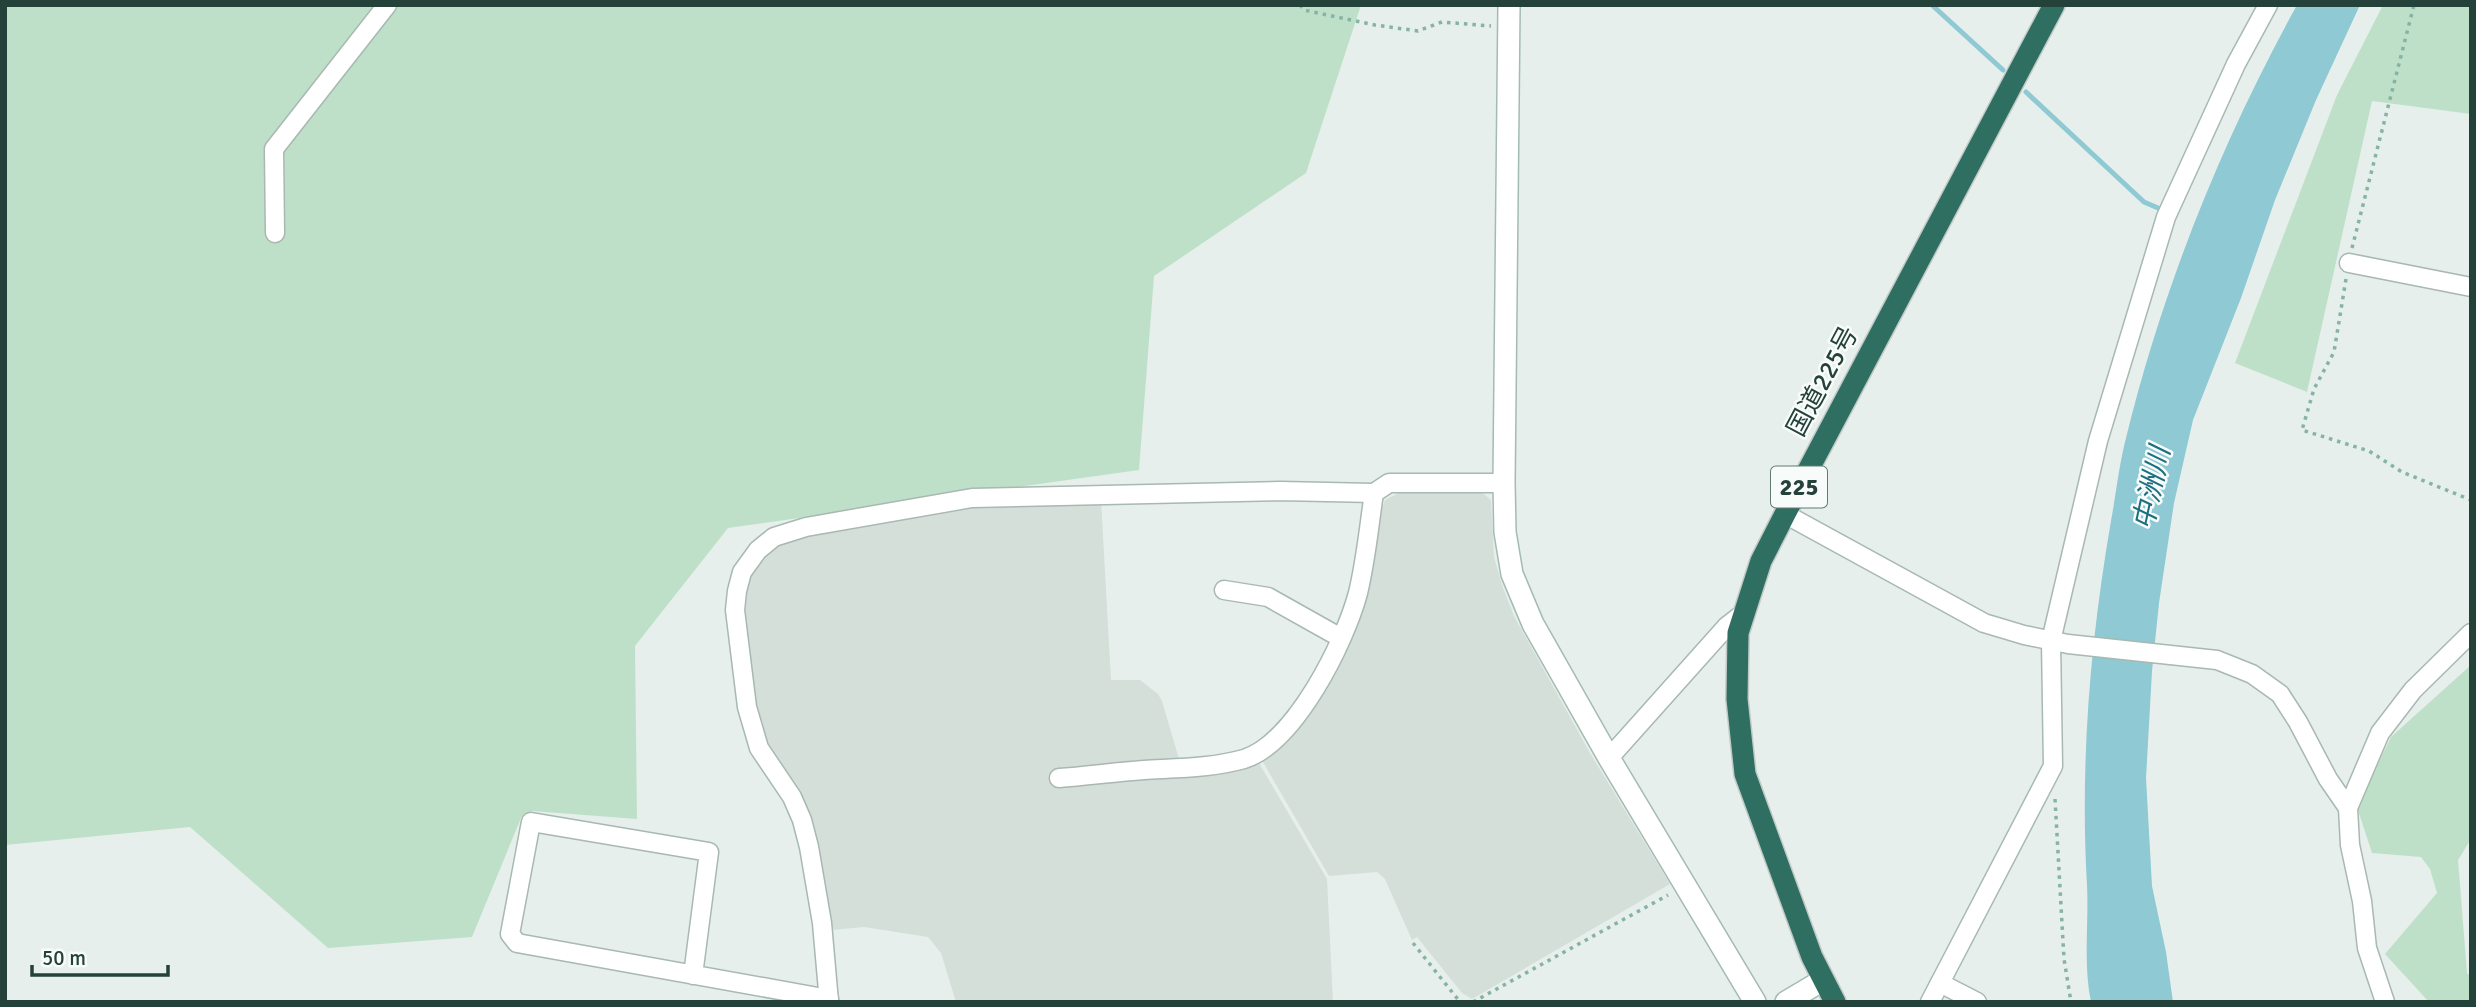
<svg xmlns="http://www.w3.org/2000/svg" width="2476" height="1007" font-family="Signika,'Noto Sans JP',sans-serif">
	<rect width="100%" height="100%" fill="#e6efeb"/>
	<g fill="#d4dfda">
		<path d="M 1405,490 L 1481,492 L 1491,500 L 1494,557 L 1503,588 L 1514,616 L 1590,753 L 1670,884 L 1472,999 L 1462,993 L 1417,937 L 1412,940 L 1385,879 L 1377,872 L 1329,876 L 1260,757 L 1310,709 L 1385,500 Z"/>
		<path d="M 1101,500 L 1111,680 L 1140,680 L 1158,694 L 1162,701 L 1184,776 L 1256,758 L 1327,879 L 1333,1002 L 956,1002 L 941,953 L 928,937 L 864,927 L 832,930 L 810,826 L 766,747 L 755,718 L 740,606 L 744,584 L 759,559 L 776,545 L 807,533 L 969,504 Z"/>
	</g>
	<g fill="#bfe0c8">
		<path d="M 5,5 L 1361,5 L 1306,173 L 1154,276 L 1139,470 L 728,528 L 635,646 L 637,819 L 532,811 L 521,818 L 472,937 L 328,948 L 190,827 L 5,845 Z"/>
		<path d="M 2383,5 L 2471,5 L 2471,114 L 2372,101 L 2307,392 L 2235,363 L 2337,95 Z"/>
		<path d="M 2471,665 L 2471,839 L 2458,860 L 2467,973 L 2471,977 L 2471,1002 L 2429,1002 L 2385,954 L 2437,893 L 2430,869 L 2421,857 L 2372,853 L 2357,807 L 2391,737 Z"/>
	</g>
	<path fill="#8ec9d4" d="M 2297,5 L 2360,5 L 2316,100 L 2275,200 L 2241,298 L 2193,420 L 2174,503 L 2159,603 L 2152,671 L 2146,778 L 2152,886 L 2166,952 L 2173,1002 L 2091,1002 C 2083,964 2089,924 2087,885 C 2080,764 2090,642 2111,521 C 2116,494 2119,465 2126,438 C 2163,287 2222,141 2297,5 Z"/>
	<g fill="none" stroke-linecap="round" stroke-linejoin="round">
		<g stroke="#8ec9d4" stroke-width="5">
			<path d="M 1932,5 L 2003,70"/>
			<path d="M 2026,92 L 2144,202 L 2158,208"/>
		</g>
		<defs>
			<g id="street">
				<path d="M 275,233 L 274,149 L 387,5"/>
				<path d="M 2349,263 L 2471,287"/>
				<path d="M 1785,514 L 1984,623 L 2024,635 L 2068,644 L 2217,660 L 2252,674 L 2280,694 L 2298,722 L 2328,779 L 2348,808"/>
				<path d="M 1224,590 L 1268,597 L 1341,638"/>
				<path d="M 1609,758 L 1727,626 L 1745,612"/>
				<path d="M 1059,778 C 1087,776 1115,772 1144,770 C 1177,768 1212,768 1244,759 C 1295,743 1345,642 1358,593 C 1366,560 1369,526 1374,493"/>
				<path d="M 693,975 L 709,852 L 531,822 L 510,934 L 517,943 L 829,999"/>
				<path d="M 1940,983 L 1977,1002"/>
				<path d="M 829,1002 L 822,923 L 809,847 L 802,820 L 792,797 L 759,748 L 747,707 L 735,610 L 737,591 L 742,572 L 758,550 L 774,537 L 806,527 L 972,498 L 1280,491 L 1374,493 L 1389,483 L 1504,483"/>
				<path d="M 1930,1002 L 2053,766 L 2051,641 L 2098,441 L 2166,217 L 2236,64 L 2268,5"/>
				<path d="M 2385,1002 L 2367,948 L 2362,901 L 2350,845 L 2348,808 L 2380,733 L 2413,690 L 2471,633"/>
			</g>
			<g id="secondary">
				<path d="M 1509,5 L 1504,483 L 1505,532 L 1512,574 L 1533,624 L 1609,758 L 1755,1002"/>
				<path d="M 1786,1002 L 1823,980"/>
			</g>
			<path id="highway" d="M 1835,1002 L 1812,957 L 1745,774 L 1737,699 L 1738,633 L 1761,561 L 1785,514 L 2054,5"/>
		</defs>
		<use href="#street" stroke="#a8b8b2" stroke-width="21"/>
		<use href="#secondary" stroke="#a4bbb3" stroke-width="24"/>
		<use href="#highway" stroke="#c2cac8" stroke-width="24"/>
		<g stroke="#86b3a5" stroke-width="3.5" stroke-dasharray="3.5 5" stroke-linecap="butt">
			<path d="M 1300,5 L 1304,10 L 1375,25 L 1418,31 L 1442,22 L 1491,26"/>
			<path d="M 2352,248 L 2414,5"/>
			<path d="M 2346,279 L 2334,352 L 2314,389 L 2302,430 L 2369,451 L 2402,472 L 2471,500"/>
			<path d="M 2055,799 L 2064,959 L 2071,1002"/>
			<path d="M 1413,943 L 1460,1002"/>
			<path d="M 1473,1002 L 1668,895"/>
		</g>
		<use href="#street" stroke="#fff" stroke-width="18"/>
		<use href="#secondary" stroke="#fff" stroke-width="21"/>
		<use href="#highway" stroke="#2f6f62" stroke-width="21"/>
	</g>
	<g text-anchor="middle" stroke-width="5" stroke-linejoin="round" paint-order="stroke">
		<rect fill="#f7fbf9" stroke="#637a73" stroke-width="2" x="1771" y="466.5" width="56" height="41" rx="5"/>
		<g font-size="24" font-weight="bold" fill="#24423a">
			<text x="1799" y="495">225</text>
		</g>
		<g font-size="26" fill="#24423a" stroke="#f7fbf9">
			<text transform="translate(1822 381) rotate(-62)" y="9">国道225号</text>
		</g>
		<g font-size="28" font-style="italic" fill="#1c6f80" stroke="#f7fbf9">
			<text transform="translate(2151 488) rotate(-78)" y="10">中洲川</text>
		</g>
	</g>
	<rect width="2476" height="1007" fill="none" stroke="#24423a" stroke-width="14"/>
	<path d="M32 965v10h136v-10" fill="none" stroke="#24423a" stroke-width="3.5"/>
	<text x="42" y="965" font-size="21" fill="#24423a" stroke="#f7fbf9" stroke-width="5" paint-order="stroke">50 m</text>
</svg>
